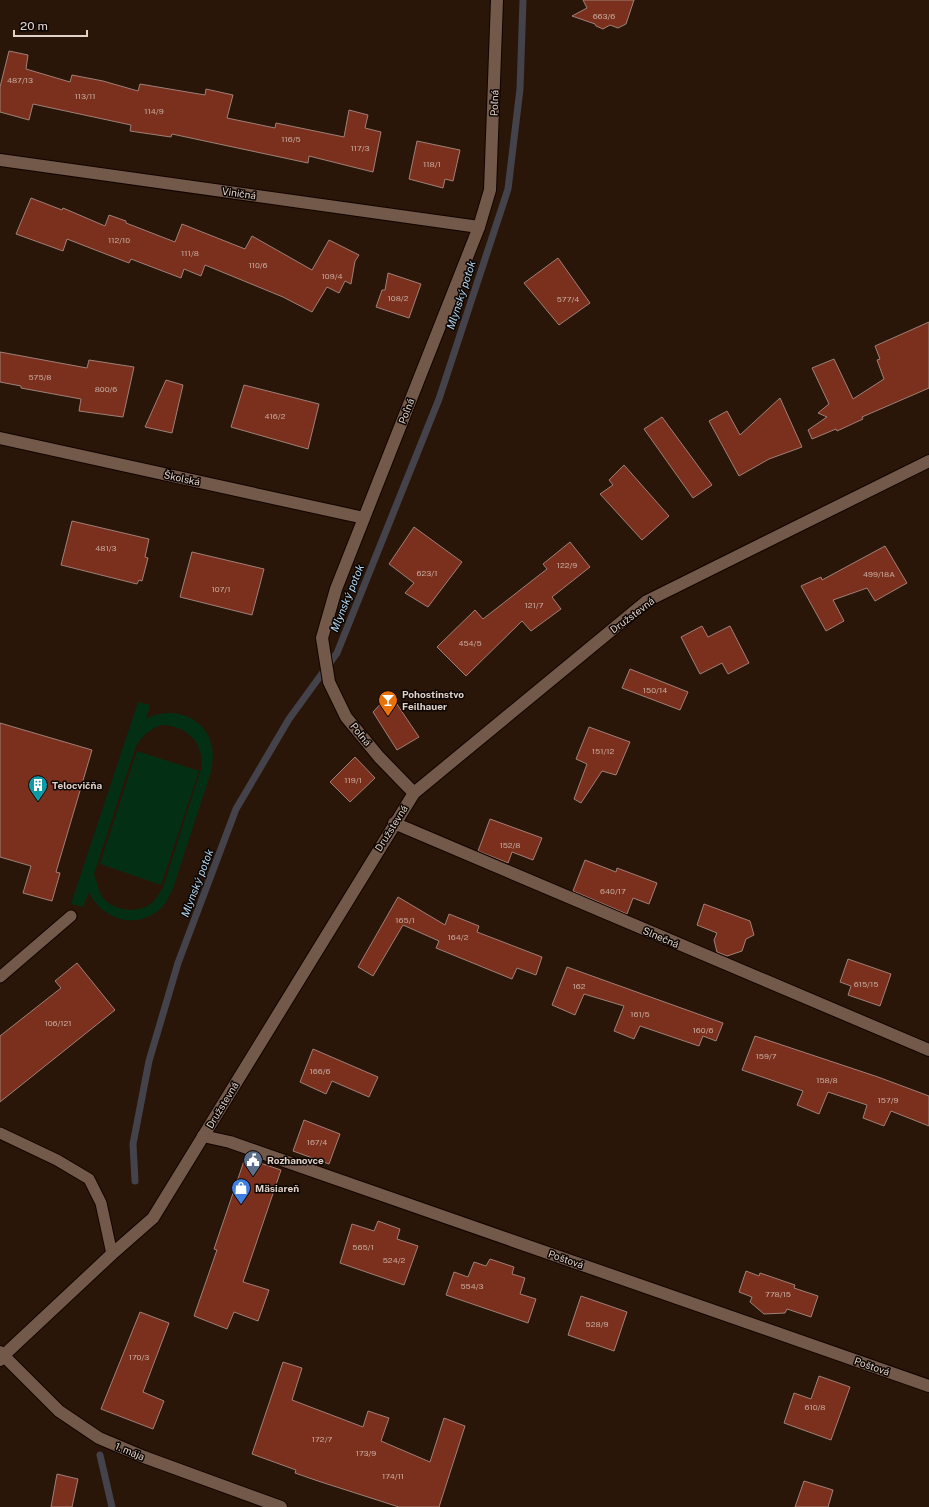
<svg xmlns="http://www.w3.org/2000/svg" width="929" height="1507" font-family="'Public Sans',sans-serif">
	<rect width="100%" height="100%" fill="#2a1608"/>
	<g fill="#033014" fill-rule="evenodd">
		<path d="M 138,702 L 150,705 L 146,719 C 171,705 206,716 212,747 C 214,756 212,764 211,772 L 172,891 C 168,898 165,905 158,911 C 133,930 101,918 89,892 L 83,907 L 71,904 ZM 161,725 C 179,725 198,735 201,756 C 202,760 201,765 201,769 L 163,888 C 159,893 156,899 152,903 C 139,914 113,911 103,898 C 98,891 97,882 94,874 L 136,746 C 143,735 149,730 161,725 Z"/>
		<path d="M 137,751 L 199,771 L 161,885 L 100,864 Z"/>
	</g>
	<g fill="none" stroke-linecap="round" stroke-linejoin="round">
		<g stroke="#44424a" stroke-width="7">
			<path d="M 135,1181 L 133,1144 L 149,1061 L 178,963 L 236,809 L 289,719 L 337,653 L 439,399 L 508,189 L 520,89 L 523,0"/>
			<path d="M 100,1455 L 112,1507"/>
		</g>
	</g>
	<g fill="#7a301d" stroke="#9f8078">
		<path d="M 583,0 L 634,0 L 626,24 L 618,28 L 610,25 L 603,29 L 596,26 L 595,24 L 572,16 L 587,8 Z"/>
		<path d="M 9,51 L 28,55 L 26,69 L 70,82 L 72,75 L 103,81 L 138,91 L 140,84 L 205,95 L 206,89 L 233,95 L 227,118 L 275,128 L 276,123 L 344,137 L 349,110 L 368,115 L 365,128 L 381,132 L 373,172 L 309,156 L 308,163 L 172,134 L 171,137 L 130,131 L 131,125 L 33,104 L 29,120 L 0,112 L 0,87 Z"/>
		<path d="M 417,141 L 460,150 L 453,181 L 445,179 L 443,188 L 409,179 Z"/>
		<path d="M 31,198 L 62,210 L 63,208 L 105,226 L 109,215 L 126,221 L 126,223 L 175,242 L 182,224 L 245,249 L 252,236 L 312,270 L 329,240 L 359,255 L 355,261 L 351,284 L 345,281 L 339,293 L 327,287 L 312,312 L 283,297 L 205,265 L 201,276 L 184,269 L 181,278 L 131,259 L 129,263 L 67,239 L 63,251 L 16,234 Z"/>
		<path d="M 558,258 L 590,303 L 559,325 L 524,283 Z"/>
		<path d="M 388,273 L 421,284 L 409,318 L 376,307 L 382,290 L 385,290 Z"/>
		<path d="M 929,322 L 929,388 L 862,417 L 863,419 L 837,431 L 836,429 L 812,439 L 808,430 L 827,417 L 818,413 L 829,404 L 812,368 L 834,359 L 853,399 L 884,379 L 877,360 L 880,359 L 875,346 Z"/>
		<path d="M 0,352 L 87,368 L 89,360 L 134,367 L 123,417 L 79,411 L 81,399 L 21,388 L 21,386 L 0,382 Z"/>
		<path d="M 166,380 L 183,385 L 172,433 L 145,427 Z"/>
		<path d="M 244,385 L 319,404 L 308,449 L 231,427 Z"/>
		<path d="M 780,398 L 802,447 L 769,459 L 739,476 L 709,421 L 727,411 L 740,435 Z"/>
		<path d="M 662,417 L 712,485 L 693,498 L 644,429 Z"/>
		<path d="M 624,465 L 669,516 L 642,540 L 600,494 L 613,485 L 609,480 Z"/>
		<path d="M 72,521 L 149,539 L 145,557 L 148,558 L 142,581 L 139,580 L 137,584 L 61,565 Z"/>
		<path d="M 414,527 L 462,562 L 428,607 L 405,593 L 414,583 L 389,564 Z"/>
		<path d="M 570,542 L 590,567 L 552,597 L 561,609 L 531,631 L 522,621 L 466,676 L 437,647 L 475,610 L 483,619 L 547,569 L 543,564 Z"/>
		<path d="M 885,546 L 907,583 L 875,601 L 867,588 L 833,600 L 844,621 L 826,631 L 801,586 L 821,577 L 822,580 Z"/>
		<path d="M 192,552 L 264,569 L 252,615 L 180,597 Z"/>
		<path d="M 702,626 L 708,637 L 730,626 L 749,663 L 728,674 L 722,663 L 700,674 L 681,637 Z"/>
		<path d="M 630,669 L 688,692 L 680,710 L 622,688 Z"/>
		<path d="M 390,694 L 419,737 L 397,750 L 373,712 Z"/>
		<path d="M 0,723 L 92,750 L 56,872 L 60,873 L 52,901 L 23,893 L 31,866 L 0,857 Z"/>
		<path d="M 589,727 L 630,742 L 616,775 L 602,771 L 581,803 L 574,799 L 587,764 L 576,759 Z"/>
		<path d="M 355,757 L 375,778 L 350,802 L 330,782 Z"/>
		<path d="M 490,819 L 542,838 L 533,860 L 512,852 L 508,863 L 478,851 Z"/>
		<path d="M 585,860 L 616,872 L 617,868 L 657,883 L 649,904 L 633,898 L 627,914 L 573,891 Z"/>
		<path d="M 398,897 L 445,925 L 449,914 L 479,926 L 477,932 L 542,957 L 536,975 L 517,968 L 512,979 L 436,948 L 439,941 L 403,925 L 373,976 L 358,967 Z"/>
		<path d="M 704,904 L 750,921 L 754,935 L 746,939 L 742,951 L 727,956 L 717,952 L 714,940 L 717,933 L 697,925 Z"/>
		<path d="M 848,959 L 891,974 L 880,1006 L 848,995 L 851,986 L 840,982 Z"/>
		<path d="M 77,963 L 115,1010 L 0,1102 L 0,1036 L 61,988 L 55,981 Z"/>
		<path d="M 567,967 L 723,1023 L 716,1041 L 703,1036 L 699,1046 L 640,1026 L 634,1039 L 614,1031 L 624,1006 L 584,994 L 575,1015 L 552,1005 Z"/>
		<path d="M 755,1036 L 878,1077 L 929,1096 L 929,1126 L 891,1111 L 884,1126 L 863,1118 L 867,1105 L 828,1092 L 819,1114 L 797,1105 L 803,1091 L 742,1070 Z"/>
		<path d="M 313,1049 L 378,1077 L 369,1097 L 332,1081 L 326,1094 L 300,1082 Z"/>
		<path d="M 304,1120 L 340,1134 L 329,1164 L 293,1151 Z"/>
		<path d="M 245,1158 L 281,1170 L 243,1282 L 269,1290 L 258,1321 L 234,1312 L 227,1329 L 194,1316 L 217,1250 L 214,1249 Z"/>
		<path d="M 378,1221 L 400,1229 L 397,1239 L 418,1246 L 404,1285 L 340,1263 L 352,1224 L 374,1231 Z"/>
		<path d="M 490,1259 L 514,1267 L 512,1274 L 525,1278 L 520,1294 L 536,1299 L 528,1323 L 446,1295 L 454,1272 L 468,1277 L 474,1262 L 486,1266 Z"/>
		<path d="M 746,1271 L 759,1276 L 760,1273 L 795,1285 L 794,1288 L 818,1296 L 811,1317 L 787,1309 L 785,1313 L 764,1314 L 750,1302 L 752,1297 L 739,1292 Z"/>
		<path d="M 581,1296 L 627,1312 L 614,1351 L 568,1335 Z"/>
		<path d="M 140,1312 L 169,1323 L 143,1392 L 164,1401 L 153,1429 L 101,1409 Z"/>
		<path d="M 283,1362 L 302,1368 L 292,1400 L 363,1427 L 368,1411 L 389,1418 L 381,1441 L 430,1462 L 444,1418 L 465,1426 L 439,1507 L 399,1507 L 318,1481 L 295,1473 L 296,1470 L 252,1454 Z"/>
		<path d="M 819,1376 L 850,1387 L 831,1440 L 784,1423 L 794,1393 L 811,1399 Z"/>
		<path d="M 57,1474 L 78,1479 L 72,1507 L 51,1507 Z"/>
		<path d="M 804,1481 L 833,1490 L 828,1507 L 795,1507 Z"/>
	</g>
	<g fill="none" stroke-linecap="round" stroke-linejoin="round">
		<defs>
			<g id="service">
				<path d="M 0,977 L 71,916"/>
				<path d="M 0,1133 L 57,1160 L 89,1179 L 101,1203 L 112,1254"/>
			</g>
			<g id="minor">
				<path d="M 0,160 L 479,227"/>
				<path d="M 0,438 L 364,518"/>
				<path d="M 414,793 L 379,757 L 346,717 L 329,682 L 322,638 L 336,589 L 479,227 L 490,190 L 497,0"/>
				<path d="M 394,823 L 929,1050"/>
				<path d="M 203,1136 L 230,1142 L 929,1386"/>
				<path d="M 0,1360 L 4,1355 L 112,1254 L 153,1218 L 414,793 L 647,601 L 929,461"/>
			</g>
			<path id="tertiary" d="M 0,1352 L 59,1411 L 99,1438 L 144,1457 L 281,1507"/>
		</defs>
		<use href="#service" stroke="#120300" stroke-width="13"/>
		<use href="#minor" stroke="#120300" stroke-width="14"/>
		<use href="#tertiary" stroke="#120300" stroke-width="14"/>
		<use href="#service" stroke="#725949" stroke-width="11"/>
		<use href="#minor" stroke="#725949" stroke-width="12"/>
		<use href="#tertiary" stroke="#725949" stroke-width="12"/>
	</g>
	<defs>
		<symbol id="bar-pin" viewBox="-11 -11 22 30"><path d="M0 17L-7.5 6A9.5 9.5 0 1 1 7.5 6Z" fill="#e8710a" stroke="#0c0502"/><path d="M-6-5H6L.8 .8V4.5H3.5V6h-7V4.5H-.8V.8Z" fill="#fff"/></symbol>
		<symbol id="building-pin" viewBox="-11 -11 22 30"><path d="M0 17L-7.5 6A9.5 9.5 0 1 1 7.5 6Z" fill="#0f9aa8" stroke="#0c0502"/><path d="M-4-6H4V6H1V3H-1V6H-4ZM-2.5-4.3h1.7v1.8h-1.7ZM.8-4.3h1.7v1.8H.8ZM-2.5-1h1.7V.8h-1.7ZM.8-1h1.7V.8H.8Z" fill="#fff"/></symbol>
		<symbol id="civic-pin" viewBox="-11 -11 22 30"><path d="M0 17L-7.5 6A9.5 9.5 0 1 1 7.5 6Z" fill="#5c6f8a" stroke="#0c0502"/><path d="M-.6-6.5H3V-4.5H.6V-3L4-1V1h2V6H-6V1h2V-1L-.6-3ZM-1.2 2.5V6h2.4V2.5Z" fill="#fff"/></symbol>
		<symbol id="shop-pin" viewBox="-11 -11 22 30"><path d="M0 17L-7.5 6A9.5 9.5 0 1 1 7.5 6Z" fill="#3f7fe0" stroke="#0c0502"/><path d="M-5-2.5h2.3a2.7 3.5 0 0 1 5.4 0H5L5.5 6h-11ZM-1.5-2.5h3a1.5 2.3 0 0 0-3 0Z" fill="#fff"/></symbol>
	</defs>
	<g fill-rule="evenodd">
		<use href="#bar-pin" x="377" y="689" width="22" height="30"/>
		<use href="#building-pin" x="27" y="774" width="22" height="30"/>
		<use href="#civic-pin" x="242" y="1149" width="22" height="30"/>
		<use href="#shop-pin" x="230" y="1177" width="22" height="30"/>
	</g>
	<g text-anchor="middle" stroke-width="3" stroke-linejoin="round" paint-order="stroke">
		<g font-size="8" fill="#c7aa9e">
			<text x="604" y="19">663/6</text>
			<text x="20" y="83">487/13</text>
			<text x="85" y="99">113/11</text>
			<text x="154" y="114">114/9</text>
			<text x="291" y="142">116/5</text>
			<text x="360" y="151">117/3</text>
			<text x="432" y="167">118/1</text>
			<text x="119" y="243">112/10</text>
			<text x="190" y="256">111/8</text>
			<text x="258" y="268">110/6</text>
			<text x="332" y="279">109/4</text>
			<text x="398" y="301">108/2</text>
			<text x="568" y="302">577/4</text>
			<text x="40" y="380">575/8</text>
			<text x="106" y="392">800/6</text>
			<text x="275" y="419">416/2</text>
			<text x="106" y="551">481/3</text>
			<text x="567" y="568">122/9</text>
			<text x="427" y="576">623/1</text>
			<text x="879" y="577">499/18A</text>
			<text x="221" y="592">107/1</text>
			<text x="534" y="608">121/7</text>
			<text x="470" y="646">454/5</text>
			<text x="655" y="693">150/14</text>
			<text x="603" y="754">151/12</text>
			<text x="353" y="783">119/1</text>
			<text x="510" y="848">152/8</text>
			<text x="613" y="894">640/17</text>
			<text x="405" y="923">165/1</text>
			<text x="458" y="940">164/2</text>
			<text x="866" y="987">615/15</text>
			<text x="579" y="989">162</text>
			<text x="640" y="1017">161/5</text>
			<text x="58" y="1026">106/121</text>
			<text x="703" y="1033">160/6</text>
			<text x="766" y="1059">159/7</text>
			<text x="320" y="1074">166/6</text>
			<text x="827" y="1083">158/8</text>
			<text x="888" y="1103">157/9</text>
			<text x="317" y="1145">167/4</text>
			<text x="363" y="1250">565/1</text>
			<text x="394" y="1263">524/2</text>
			<text x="472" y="1289">554/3</text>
			<text x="778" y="1297">778/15</text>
			<text x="597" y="1327">528/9</text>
			<text x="139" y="1360">170/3</text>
			<text x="815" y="1410">610/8</text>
			<text x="322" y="1442">172/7</text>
			<text x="366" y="1456">173/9</text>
			<text x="393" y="1479">174/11</text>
		</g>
		<g font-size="10" fill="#e1d2c9" stroke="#0c0502">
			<text transform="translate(494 103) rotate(-88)" y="4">Poľná</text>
			<text transform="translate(239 193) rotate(8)" y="4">Viničná</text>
			<text transform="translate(406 411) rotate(-69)" y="4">Poľná</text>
			<text transform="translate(182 478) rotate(12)" y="4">Školská</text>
			<text transform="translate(632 615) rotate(-37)" y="4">Družstevná</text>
			<text transform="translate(361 734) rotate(51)" y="4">Poľná</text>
			<text transform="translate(391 828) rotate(-58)" y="4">Družstevná</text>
			<text transform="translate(661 937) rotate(23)" y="4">Slnečná</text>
			<text transform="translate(222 1105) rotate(-59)" y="4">Družstevná</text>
			<text transform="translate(566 1259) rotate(19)" y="4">Poštová</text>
			<text transform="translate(872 1366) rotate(19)" y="4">Poštová</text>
			<text transform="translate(130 1451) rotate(23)" y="4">1. mája</text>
		</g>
		<g font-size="10" font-weight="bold" fill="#e1d2c9" stroke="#0c0502" text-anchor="start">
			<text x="402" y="698">Pohostinstvo<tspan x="402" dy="12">Feilhauer</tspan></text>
			<text x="52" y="789">Telocvičňa</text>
			<text x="267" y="1164">Rozhanovce</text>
			<text x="255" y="1192">Mäsiareň</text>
		</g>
		<g font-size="11" font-style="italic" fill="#afd4f0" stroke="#0c0502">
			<text transform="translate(461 295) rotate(-72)" y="4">Mlynský potok</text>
			<text transform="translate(347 598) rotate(-68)" y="4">Mlynský potok</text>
			<text transform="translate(197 883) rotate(-69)" y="4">Mlynský potok</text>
		</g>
	</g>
	<path d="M14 30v6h73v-6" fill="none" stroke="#e1d2c9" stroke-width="2"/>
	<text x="20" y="30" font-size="12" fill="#e1d2c9" stroke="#0c0502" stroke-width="3" paint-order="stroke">20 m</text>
</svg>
